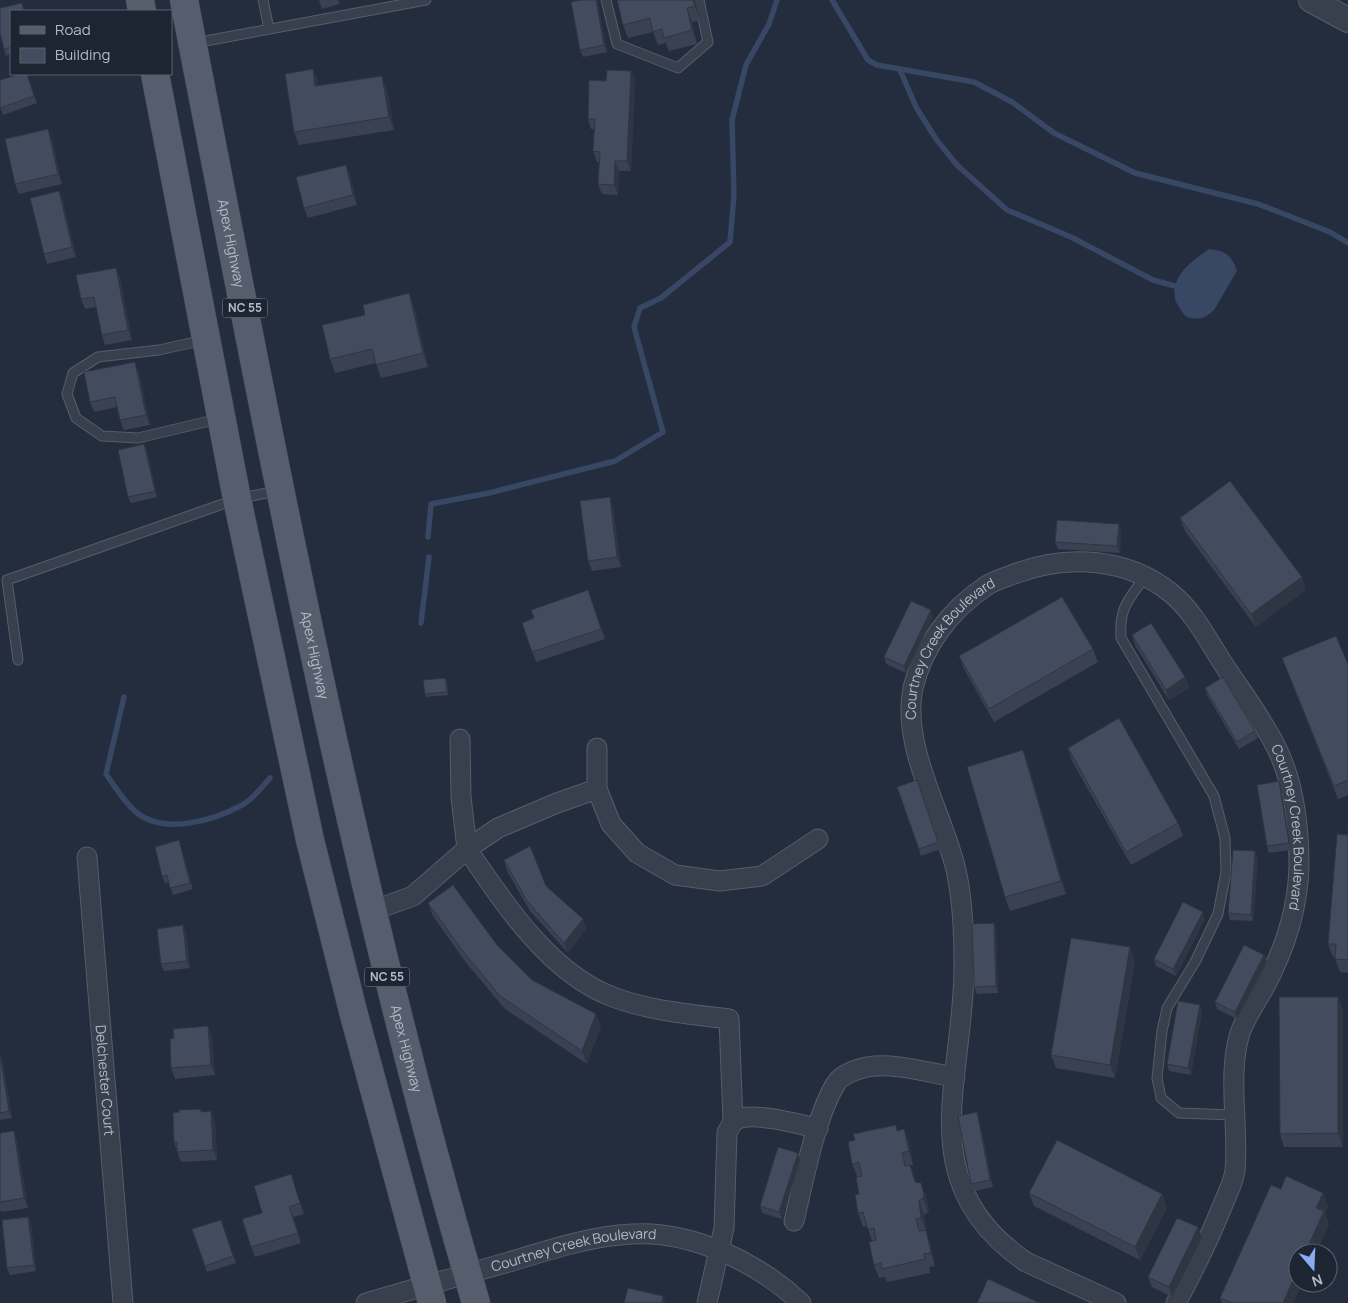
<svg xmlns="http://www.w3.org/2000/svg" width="1348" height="1303" font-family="Manrope,sans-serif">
	<rect width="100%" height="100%" fill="#242d3d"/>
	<path fill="#384764" d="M 1209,249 C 1225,251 1232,255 1237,271 L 1214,310 C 1205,319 1196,321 1185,316 C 1182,311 1176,304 1175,299 C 1171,275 1192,261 1209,249 Z"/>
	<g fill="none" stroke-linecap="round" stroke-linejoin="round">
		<g stroke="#384764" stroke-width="5.5">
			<path d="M 832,0 L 868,60 L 877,65 L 974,82 L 1012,102 L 1054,133 L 1135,173 L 1258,204 L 1330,232 L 1348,243"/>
			<path d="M 900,70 L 916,107 L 936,139 L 957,165 L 1007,210 L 1071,237 L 1153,280 L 1182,288"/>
			<path d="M 428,537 L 431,504 L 489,493 L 615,461 L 663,432 L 634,327 L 640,308 L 661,298 L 730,242 L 734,195 L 732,120 L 746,65 L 769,24 L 777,0"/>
			<path d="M 421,623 L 429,557"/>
			<path d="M 124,697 L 106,774 C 115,787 125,803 137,813 C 165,835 215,820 242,805 C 253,799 262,787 270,778"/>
		</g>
		<defs>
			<g id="service">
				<path d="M 263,0 L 269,29"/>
				<path d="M 606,0 L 617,44 L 678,68 L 708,42 L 699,0"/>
				<path d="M 195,43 L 426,0"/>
				<path d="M 204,340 L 159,350 L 98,357 L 73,373 L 67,394 L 76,418 L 102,436 L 138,438 L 218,419"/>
				<path d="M 1145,577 C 1128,600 1119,608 1121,638 L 1214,796 L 1225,838 L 1226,872 L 1218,914 L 1195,962 L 1167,1008 L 1162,1031 L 1157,1078 L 1161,1098 L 1179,1113 L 1234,1115"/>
				<path d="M 18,660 L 7,580 L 237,499 L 276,491"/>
			</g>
			<g id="minor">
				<path d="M 460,739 L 461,797 L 467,849 L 498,828 L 557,803 L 597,789 L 611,824 L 637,853 L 675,875 L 720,881 L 762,876 L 818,839"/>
				<path d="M 597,748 L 597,789"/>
				<path id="s1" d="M 87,857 L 123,1303"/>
				<path d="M 372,911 L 413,896 L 467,849 C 503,902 550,974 613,997 C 650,1011 690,1014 729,1019 L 733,1121"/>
				<path d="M 794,1221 C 803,1184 816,1113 837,1082 C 843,1074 858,1069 867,1067 C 893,1062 929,1073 955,1077"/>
				<path id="s2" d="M 366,1303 C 414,1289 462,1275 509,1262 C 549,1250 590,1236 632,1234 C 691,1230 759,1263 801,1303"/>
				<path d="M 707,1303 L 724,1228 L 727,1133 C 729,1129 731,1123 736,1120 C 751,1111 800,1124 818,1129"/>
				<path id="s3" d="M 1116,1303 L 1026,1262 C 909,1182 965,1079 964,964 C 964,933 963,901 956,870 C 943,814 901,747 913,688 C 923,646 950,610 986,586 C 995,580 1007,577 1017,573 C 1068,554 1128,558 1171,593 C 1193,611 1207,638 1222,662 C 1239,688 1258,713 1273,741 C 1293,777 1299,825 1299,866 C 1298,910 1285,949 1264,988 C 1256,1002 1245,1018 1240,1033 C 1227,1074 1239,1128 1235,1170 C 1234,1181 1228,1192 1224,1202 C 1210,1237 1194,1270 1176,1303"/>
			</g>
			<path id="tertiary" d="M 1311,0 L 1348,20"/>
			<g id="primary">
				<path d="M 140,0 L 142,11"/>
				<path id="s4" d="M 184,0 C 269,437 350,875 476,1303"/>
				<path d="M 155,74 L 237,499 L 310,840 L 354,1015 L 432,1303"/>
			</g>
		</defs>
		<use href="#service" stroke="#565d6b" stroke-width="11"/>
		<use href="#minor" stroke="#565d6b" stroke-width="21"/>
		<use href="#tertiary" stroke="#565d6b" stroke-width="26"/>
		<use href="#primary" stroke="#414856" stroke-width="29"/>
		<use href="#service" stroke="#383f4d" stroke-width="9"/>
		<use href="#minor" stroke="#383f4d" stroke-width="19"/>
		<use href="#tertiary" stroke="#383f4d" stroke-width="24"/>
		<use href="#primary" stroke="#565e6d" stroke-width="28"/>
	</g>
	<g fill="#3a4152">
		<path d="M 319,0 L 338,0 L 340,4 L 322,9 Z"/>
		<path d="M 582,0 L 597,0 L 598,4 L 607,52 L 583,57 L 580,50 Z"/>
		<path d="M 617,0 L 695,0 L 700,20 L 692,22 L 697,44 L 669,51 L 666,43 L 658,45 L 653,32 L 628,38 L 623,25 Z"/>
		<path d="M 11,11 L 11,54 L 6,56 L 4,49 Z"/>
		<path d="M 313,69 L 318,86 L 387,89 L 394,130 L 299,145 L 294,132 Z"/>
		<path d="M 631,71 L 635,81 L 631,171 L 619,171 L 618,195 L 602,194 L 598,184 L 599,162 L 597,162 L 593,151 L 594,129 L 591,129 L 588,119 L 606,81 Z"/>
		<path d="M 27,74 L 37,103 L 3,115 L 0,107 Z"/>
		<path d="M 52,139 L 62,184 L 19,194 L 15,184 Z"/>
		<path d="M 350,175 L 357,205 L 308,218 L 304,208 Z"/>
		<path d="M 59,191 L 63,201 L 76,257 L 47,264 L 44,254 Z"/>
		<path d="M 116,268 L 120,278 L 132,340 L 105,345 L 102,335 L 96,307 L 85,309 L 81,299 Z"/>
		<path d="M 409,293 L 414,307 L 428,367 L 381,378 L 376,363 L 335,373 L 330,359 L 365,315 Z"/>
		<path d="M 139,372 L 150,425 L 124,430 L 120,420 L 117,407 L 94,412 L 90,402 Z"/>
		<path d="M 144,444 L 147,451 L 157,497 L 131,503 L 128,497 Z"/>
		<path d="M 613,508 L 621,567 L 592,571 L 588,561 Z"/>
		<path d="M 1180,518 L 1306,590 L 1256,627 L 1185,531 Z"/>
		<path d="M 1121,531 L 1120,553 L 1058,549 L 1055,542 Z"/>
		<path d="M 588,590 L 605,639 L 536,662 L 522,623 L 534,618 Z"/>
		<path d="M 933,617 L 906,673 L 886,664 L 884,657 Z"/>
		<path d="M 1132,635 L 1185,677 L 1189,688 L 1169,700 L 1135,645 Z"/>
		<path d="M 1093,649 L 1098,662 L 994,722 L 964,669 L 959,656 Z"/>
		<path d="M 1282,658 L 1348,664 L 1348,795 L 1338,799 Z"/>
		<path d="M 447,681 L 448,695 L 426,697 L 425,694 Z"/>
		<path d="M 1205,688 L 1255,731 L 1258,738 L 1239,749 L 1207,695 Z"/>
		<path d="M 1068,748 L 1178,823 L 1183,836 L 1131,865 L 1072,761 Z"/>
		<path d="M 1028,764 L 1066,894 L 1010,911 L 1005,897 Z"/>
		<path d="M 917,780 L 941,849 L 921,856 L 897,787 Z"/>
		<path d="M 1279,781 L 1281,788 L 1291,850 L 1269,853 L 1267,846 Z"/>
		<path d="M 1348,828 L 1348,973 L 1340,972 L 1335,959 L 1335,957 L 1333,957 L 1328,944 L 1347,835 Z"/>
		<path d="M 181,847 L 193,889 L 173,895 L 169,882 L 165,883 L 162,876 Z"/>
		<path d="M 1258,858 L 1253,921 L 1230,920 L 1228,913 Z"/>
		<path d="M 504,860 L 546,886 L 583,919 L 586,929 L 568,953 L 530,911 L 507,871 Z"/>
		<path d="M 428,903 L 497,945 L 532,980 L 596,1014 L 601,1027 L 587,1064 L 505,1009 L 467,964 L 433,916 Z"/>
		<path d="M 1205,919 L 1176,976 L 1156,966 L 1154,959 Z"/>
		<path d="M 994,923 L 996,930 L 998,993 L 977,994 L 974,987 Z"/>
		<path d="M 186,932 L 190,968 L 164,971 L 161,964 Z"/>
		<path d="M 1264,955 L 1267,962 L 1237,1019 L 1217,1009 L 1215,1002 Z"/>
		<path d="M 1135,961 L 1115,1078 L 1056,1068 L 1051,1055 Z"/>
		<path d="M 1338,997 L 1343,1010 L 1343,1147 L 1284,1147 L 1280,1134 Z"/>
		<path d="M 1202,1011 L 1191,1075 L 1169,1071 L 1167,1064 Z"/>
		<path d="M 208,1026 L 212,1036 L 215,1075 L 175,1079 L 171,1068 L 174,1038 Z"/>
		<path d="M 0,1053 L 2,1059 L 12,1118 L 0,1120 Z"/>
		<path d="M 202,1111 L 215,1121 L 217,1160 L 181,1162 L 174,1142 Z"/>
		<path d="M 979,1119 L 993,1187 L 974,1191 L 971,1184 Z"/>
		<path d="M 904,1129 L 909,1143 L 913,1165 L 910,1165 L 916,1182 L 926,1196 L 929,1209 L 928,1213 L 924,1214 L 926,1231 L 930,1243 L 935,1266 L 929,1267 L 930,1273 L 887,1282 L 885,1277 L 879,1278 L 874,1265 L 872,1241 L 867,1226 L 863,1227 L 858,1213 L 859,1194 L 857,1176 L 852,1164 L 898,1131 Z"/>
		<path d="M 14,1131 L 17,1141 L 28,1208 L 1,1212 L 0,1209 L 0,1133 Z"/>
		<path d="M 798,1153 L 800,1160 L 782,1219 L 762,1213 L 760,1206 Z"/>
		<path d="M 291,1174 L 304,1214 L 293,1217 L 301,1243 L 255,1257 L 251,1247 L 262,1213 Z"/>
		<path d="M 1281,1189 L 1323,1193 L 1328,1206 L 1325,1213 L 1329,1225 L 1298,1283 L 1302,1283 L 1293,1303 L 1222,1303 L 1220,1298 Z"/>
		<path d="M 1029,1193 L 1162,1194 L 1167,1208 L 1140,1260 L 1034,1206 Z"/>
		<path d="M 28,1217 L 31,1224 L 36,1271 L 10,1275 L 7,1268 Z"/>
		<path d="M 221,1220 L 236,1263 L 207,1272 L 192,1229 Z"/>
		<path d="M 1198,1227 L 1202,1238 L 1172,1297 L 1152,1287 L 1148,1277 Z"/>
	</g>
	<g fill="#2f3542">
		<path d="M 596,0 L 598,4 L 607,52 L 604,45 Z"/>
		<path d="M 693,0 L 695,0 L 700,20 L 695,6 Z"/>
		<path d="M 687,8 L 692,22 L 697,44 L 692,30 Z"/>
		<path d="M 313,69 L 318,82 L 320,100 L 315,86 Z"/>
		<path d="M 631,71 L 635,81 L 631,171 L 627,161 Z"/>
		<path d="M 382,76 L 387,89 L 394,130 L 389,117 Z"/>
		<path d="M 48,129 L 52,139 L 62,184 L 58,174 Z"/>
		<path d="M 615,161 L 619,171 L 618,195 L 614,185 Z"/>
		<path d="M 346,165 L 350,175 L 357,205 L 353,195 Z"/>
		<path d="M 59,191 L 63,201 L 76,257 L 72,247 Z"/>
		<path d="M 116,268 L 120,278 L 132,340 L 128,330 Z"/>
		<path d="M 409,293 L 414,307 L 428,367 L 423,353 Z"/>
		<path d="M 135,362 L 139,372 L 150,425 L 146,415 Z"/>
		<path d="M 144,444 L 147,451 L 157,497 L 155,491 Z"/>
		<path d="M 610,497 L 613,508 L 621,567 L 617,557 Z"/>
		<path d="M 1119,524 L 1121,531 L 1120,553 L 1117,546 Z"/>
		<path d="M 1302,577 L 1306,590 L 1256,627 L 1251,614 Z"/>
		<path d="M 931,610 L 933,617 L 906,673 L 904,666 Z"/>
		<path d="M 1185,677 L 1189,688 L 1169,700 L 1166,690 Z"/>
		<path d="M 1023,750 L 1028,764 L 1066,894 L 1061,881 Z"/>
		<path d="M 1279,781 L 1281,788 L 1291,850 L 1289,843 Z"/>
		<path d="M 179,840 L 193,889 L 190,883 Z"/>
		<path d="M 1255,851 L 1258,858 L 1253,921 L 1251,915 Z"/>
		<path d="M 1203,912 L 1205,919 L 1176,976 L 1173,969 Z"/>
		<path d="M 583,919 L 586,929 L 568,953 L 564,943 Z"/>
		<path d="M 994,923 L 996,930 L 998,993 L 996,986 Z"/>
		<path d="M 183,925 L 186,932 L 190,968 L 187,961 Z"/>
		<path d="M 1130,947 L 1135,961 L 1115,1078 L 1110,1065 Z"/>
		<path d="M 1264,955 L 1267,962 L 1237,1019 L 1235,1012 Z"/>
		<path d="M 1338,997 L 1343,1010 L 1343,1147 L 1338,1133 Z"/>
		<path d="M 1200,1005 L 1202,1011 L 1191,1075 L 1188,1068 Z"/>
		<path d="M 596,1014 L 601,1027 L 587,1064 L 582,1051 Z"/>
		<path d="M 208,1026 L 212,1036 L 215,1075 L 211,1065 Z"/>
		<path d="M 0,1053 L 2,1059 L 12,1118 L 9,1111 Z"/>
		<path d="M 211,1111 L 215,1121 L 217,1160 L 213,1150 Z"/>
		<path d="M 977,1112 L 979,1119 L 993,1187 L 990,1180 Z"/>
		<path d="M 904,1129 L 909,1143 L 913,1165 L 909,1151 Z"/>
		<path d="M 14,1131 L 17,1141 L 28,1208 L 24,1198 Z"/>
		<path d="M 798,1153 L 800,1160 L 782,1219 L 779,1212 Z"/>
		<path d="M 921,1183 L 926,1196 L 929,1209 L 928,1213 L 923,1199 Z"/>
		<path d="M 1323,1193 L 1328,1206 L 1325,1213 L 1329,1225 L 1316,1253 L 1305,1253 L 1316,1208 Z"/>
		<path d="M 1162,1194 L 1167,1208 L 1140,1260 L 1135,1247 Z"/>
		<path d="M 919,1200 L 924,1214 L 926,1231 L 930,1243 L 935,1266 L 931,1253 L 926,1230 L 921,1218 Z"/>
		<path d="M 28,1217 L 31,1224 L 36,1271 L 34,1265 Z"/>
		<path d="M 1198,1227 L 1202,1238 L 1172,1297 L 1169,1287 Z"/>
		<path d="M 1298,1269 L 1298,1283 L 1302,1283 L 1293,1303 L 1283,1303 Z"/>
		<path d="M 663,1296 L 666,1303 L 662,1303 Z"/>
	</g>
	<g fill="#434c5f" stroke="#2f3542">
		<path d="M 582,0 L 596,0 L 604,45 L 580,50 L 571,2 Z"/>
		<path d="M 617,0 L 693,0 L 695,6 L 687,8 L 692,30 L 664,38 L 662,29 L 653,32 L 650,18 L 623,25 Z"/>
		<path d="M 22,3 L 24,11 L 11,11 L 11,47 L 4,49 L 0,33 L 0,8 Z"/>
		<path d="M 313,69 L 315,86 L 382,76 L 389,117 L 294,132 L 285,74 Z"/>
		<path d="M 607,70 L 631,71 L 627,161 L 615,161 L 614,185 L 598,184 L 600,152 L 593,151 L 595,119 L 588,119 L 589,80 L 606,81 Z"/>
		<path d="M 20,74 L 27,74 L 34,96 L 0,108 L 0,80 Z"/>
		<path d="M 48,129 L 58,174 L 15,184 L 5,139 Z"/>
		<path d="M 346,165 L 353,195 L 304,208 L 296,177 Z"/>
		<path d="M 59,191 L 72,247 L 44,254 L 30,198 Z"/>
		<path d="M 116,268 L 128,330 L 102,335 L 94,297 L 81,299 L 76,275 Z"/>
		<path d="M 409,293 L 423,353 L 376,365 L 372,349 L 330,359 L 322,325 L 365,315 L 363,305 Z"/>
		<path d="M 135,362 L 146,415 L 120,420 L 115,397 L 90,402 L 84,372 Z"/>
		<path d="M 144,444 L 155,491 L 128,497 L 118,450 Z"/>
		<path d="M 1230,481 L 1302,577 L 1251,614 L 1180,518 Z"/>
		<path d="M 610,497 L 617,557 L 588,561 L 580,501 Z"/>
		<path d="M 1057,520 L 1119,524 L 1117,546 L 1055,542 Z"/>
		<path d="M 588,590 L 601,629 L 532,652 L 522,623 L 534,618 L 531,610 Z"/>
		<path d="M 1062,597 L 1093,649 L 989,709 L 959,656 Z"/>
		<path d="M 911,601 L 931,610 L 904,666 L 884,657 Z"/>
		<path d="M 1151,623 L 1185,677 L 1166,690 L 1132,635 Z"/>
		<path d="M 1336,636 L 1348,664 L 1348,780 L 1334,786 L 1282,658 Z"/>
		<path d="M 1223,677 L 1255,731 L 1237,742 L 1205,688 Z"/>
		<path d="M 445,678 L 447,692 L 425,694 L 423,680 Z"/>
		<path d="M 1119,718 L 1178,823 L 1126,852 L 1068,748 Z"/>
		<path d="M 1023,750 L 1061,881 L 1005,897 L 967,767 Z"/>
		<path d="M 917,780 L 938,842 L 919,849 L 897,787 Z"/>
		<path d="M 1279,781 L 1289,843 L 1267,846 L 1257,785 Z"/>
		<path d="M 1348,828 L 1348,960 L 1335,959 L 1336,944 L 1328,944 L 1337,834 L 1347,835 Z"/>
		<path d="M 179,840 L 190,883 L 170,888 L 167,875 L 162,876 L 155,847 Z"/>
		<path d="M 530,846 L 546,886 L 583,919 L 564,943 L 527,901 L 504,860 Z"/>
		<path d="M 1233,850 L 1255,851 L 1251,915 L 1228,913 Z"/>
		<path d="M 453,885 L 497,945 L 532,980 L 596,1014 L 582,1051 L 500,996 L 462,950 L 428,903 Z"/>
		<path d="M 1183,902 L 1203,912 L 1173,969 L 1154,959 Z"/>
		<path d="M 994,923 L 996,986 L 974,987 L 972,924 Z"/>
		<path d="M 183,925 L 187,961 L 161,964 L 157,929 Z"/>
		<path d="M 1071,938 L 1130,947 L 1110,1065 L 1051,1055 Z"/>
		<path d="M 1244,945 L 1264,955 L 1235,1012 L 1215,1002 Z"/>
		<path d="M 1279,997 L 1338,997 L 1338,1133 L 1280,1134 Z"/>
		<path d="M 1178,1001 L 1200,1005 L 1188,1068 L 1167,1064 Z"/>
		<path d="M 208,1026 L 211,1065 L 171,1068 L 170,1039 L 174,1038 L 173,1029 Z"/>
		<path d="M 0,1055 L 9,1111 L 0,1113 Z"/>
		<path d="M 201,1109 L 201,1112 L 211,1111 L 213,1150 L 177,1152 L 177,1142 L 174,1142 L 173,1113 L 179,1112 L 179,1110 Z"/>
		<path d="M 977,1112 L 990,1180 L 971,1184 L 958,1116 Z"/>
		<path d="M 896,1125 L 897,1131 L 904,1129 L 909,1151 L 902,1153 L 905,1166 L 910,1165 L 915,1182 L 921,1183 L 924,1195 L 923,1199 L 919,1200 L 921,1218 L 916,1219 L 919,1231 L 926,1230 L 931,1253 L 924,1254 L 925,1259 L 882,1269 L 881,1263 L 874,1265 L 869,1242 L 876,1240 L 874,1228 L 868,1229 L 863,1212 L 858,1213 L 855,1195 L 859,1194 L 856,1177 L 862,1176 L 859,1162 L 852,1164 L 848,1142 L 855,1140 L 853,1134 Z"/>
		<path d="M 14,1131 L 24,1198 L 0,1202 L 0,1133 Z"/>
		<path d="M 1057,1140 L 1162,1194 L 1135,1247 L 1029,1193 Z"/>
		<path d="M 778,1147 L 798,1153 L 779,1212 L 760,1206 Z"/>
		<path d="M 291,1174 L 300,1203 L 289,1207 L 298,1233 L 251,1247 L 242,1219 L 262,1213 L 254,1186 Z"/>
		<path d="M 1286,1176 L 1323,1193 L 1316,1208 L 1324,1211 L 1305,1253 L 1298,1253 L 1298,1269 L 1283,1303 L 1233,1303 L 1220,1298 L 1271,1185 L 1281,1189 Z"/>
		<path d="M 28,1217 L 34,1265 L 7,1268 L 2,1220 Z"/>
		<path d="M 1177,1218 L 1198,1227 L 1169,1287 L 1148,1277 Z"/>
		<path d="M 221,1220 L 233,1256 L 205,1266 L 192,1229 Z"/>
		<path d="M 988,1279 L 1040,1303 L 977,1303 Z"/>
		<path d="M 628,1288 L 663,1296 L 662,1303 L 624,1303 Z"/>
	</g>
	<g text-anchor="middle" stroke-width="5" stroke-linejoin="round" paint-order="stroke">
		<g fill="#1d2432" stroke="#878d9b" stroke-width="1">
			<rect x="222.5" y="298.5" width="45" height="19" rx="4"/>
			<rect x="364.5" y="967.5" width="45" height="19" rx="4"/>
		</g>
		<g font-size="12" font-weight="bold" fill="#b4bac8">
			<text x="245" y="312">NC 55</text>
			<text x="387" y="981">NC 55</text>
		</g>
		<g font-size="14" fill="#b4bac8" stroke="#1d2432">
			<text dy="5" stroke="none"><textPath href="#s4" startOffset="248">Apex Highway</textPath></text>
			<text dy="5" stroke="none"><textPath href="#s3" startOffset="760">Courtney Creek Boulevard</textPath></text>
			<text dy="5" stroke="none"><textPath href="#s4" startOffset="668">Apex Highway</textPath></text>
			<text dy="5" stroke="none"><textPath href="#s3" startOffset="1301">Courtney Creek Boulevard</textPath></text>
			<text dy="5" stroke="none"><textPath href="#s4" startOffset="1072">Apex Highway</textPath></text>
			<text dy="5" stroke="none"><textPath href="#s1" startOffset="224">Delchester Court</textPath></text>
			<text dy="5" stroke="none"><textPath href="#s2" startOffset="215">Courtney Creek Boulevard</textPath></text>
		</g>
	</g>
	<rect x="10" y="10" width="162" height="65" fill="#1d2432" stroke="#59606e"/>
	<rect x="20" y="26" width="25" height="8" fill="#565e6d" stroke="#59606e"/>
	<text x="55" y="35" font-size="15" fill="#b4bac8">Road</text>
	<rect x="20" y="48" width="25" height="15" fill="#434c5f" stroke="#59606e"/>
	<text x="55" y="60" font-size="15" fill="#b4bac8">Building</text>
	<g transform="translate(1313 1268) rotate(161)"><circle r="24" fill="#1d2432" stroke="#59606e"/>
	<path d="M0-4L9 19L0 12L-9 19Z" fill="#8babf7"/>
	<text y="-8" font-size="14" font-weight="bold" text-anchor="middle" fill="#b4bac8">N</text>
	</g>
</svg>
